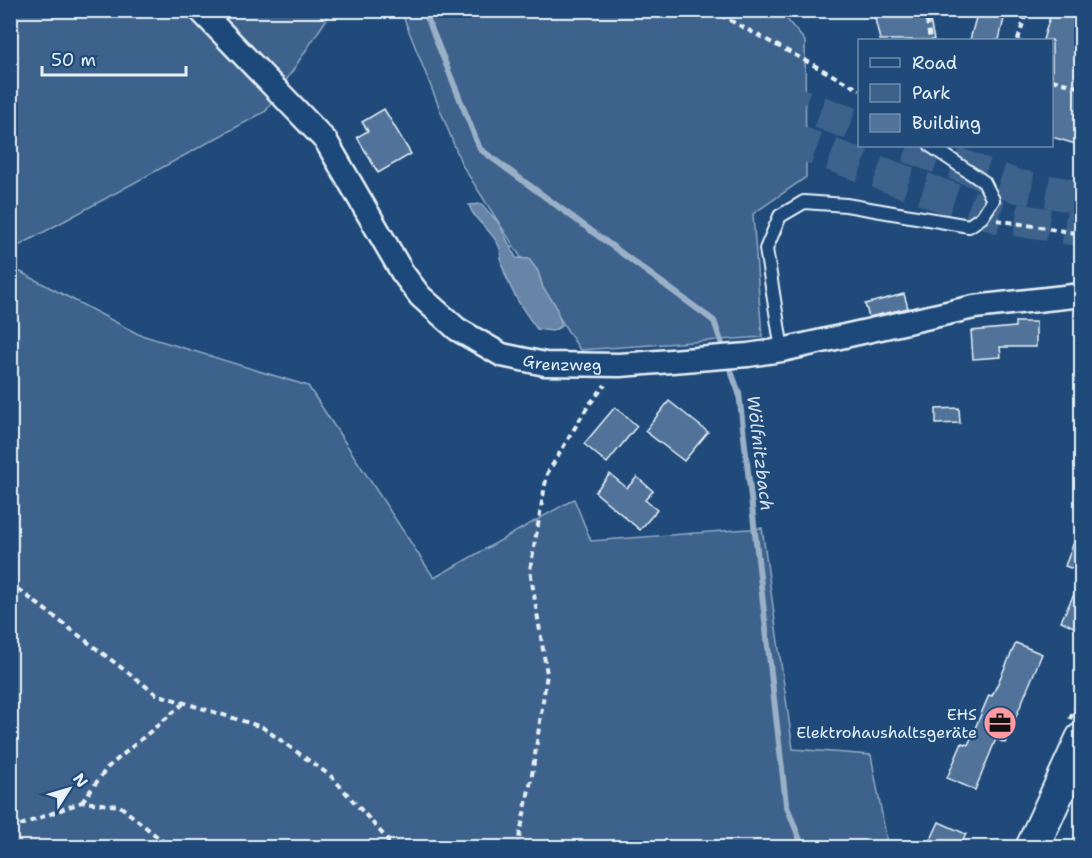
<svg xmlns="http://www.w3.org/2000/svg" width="1092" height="858" font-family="'Shantell Sans',sans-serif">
	<rect width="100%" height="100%" fill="#1f4a7a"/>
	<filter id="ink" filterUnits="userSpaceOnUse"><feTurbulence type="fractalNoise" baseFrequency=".0167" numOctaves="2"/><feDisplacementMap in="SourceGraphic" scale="12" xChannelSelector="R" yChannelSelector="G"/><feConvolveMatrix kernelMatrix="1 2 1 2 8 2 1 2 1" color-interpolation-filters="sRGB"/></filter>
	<g filter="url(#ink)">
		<g fill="#3c628c" stroke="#92aac2" stroke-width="1.5">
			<path d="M 11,11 L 332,11 L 266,111 L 11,250 Z"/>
			<path d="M 401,11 L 780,11 L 805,41 L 806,177 L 753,214 L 762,337 L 580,350 L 462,165 Z"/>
			<path d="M 11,267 L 138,334 L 308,386 L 434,578 L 574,499 L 591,541 L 762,528 L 793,749 L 871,755 L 888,847 L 11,847 Z"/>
		</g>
		<path fill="#6685a7" stroke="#9ab0c7" stroke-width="1.5" d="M 481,204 L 498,222 L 516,258 L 529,259 L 538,271 L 543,288 L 555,304 L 562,326 L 552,331 L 537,329 C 522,309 511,292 503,268 C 500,261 502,252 499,246 C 490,227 476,224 469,205 Z"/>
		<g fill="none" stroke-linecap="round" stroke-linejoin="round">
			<g stroke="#9ab0c7" stroke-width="6">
				<path d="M 424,10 L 480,149 L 714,321 L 725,353"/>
				<path d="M 728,363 L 739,393 L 786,804 L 803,848"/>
			</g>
		</g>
		<g fill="#517399" stroke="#e8f1f8" stroke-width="1.5">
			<path d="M 873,10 L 922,10 L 925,21 L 930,20 L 934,40 L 880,40 Z"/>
			<path d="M 978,10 L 1006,10 L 999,40 L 970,40 Z"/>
			<path d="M 1052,10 L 1082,10 L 1082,146 L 1052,137 L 1052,40 L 1043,40 Z"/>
			<path d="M 384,109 L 411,154 L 378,173 L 357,137 L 368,131 L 362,122 Z"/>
			<path d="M 904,294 L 908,308 L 869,317 L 865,304 Z"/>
			<path d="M 1015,322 L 1036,322 L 1036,347 L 1000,347 L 1001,357 L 973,359 L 971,331 L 1015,327 Z"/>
			<path d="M 669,401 L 708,432 L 684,461 L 645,431 Z"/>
			<path d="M 615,407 L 637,426 L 607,463 L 584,444 Z"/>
			<path d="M 959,408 L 960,423 L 936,424 L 936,409 Z"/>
			<path d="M 610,474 L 627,488 L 637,477 L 653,491 L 645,500 L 657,510 L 640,530 L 595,492 Z"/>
			<path d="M 1080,526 L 1082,526 L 1082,572 L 1065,566 Z"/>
			<path d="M 1082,578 L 1082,631 L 1061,621 Z"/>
			<path d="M 1016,643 L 1042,654 L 1005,743 L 996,739 L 975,790 L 947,778 L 962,743 L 968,745 L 989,695 L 992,696 Z"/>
			<path d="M 939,822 L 966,834 L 959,848 L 927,848 Z"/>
		</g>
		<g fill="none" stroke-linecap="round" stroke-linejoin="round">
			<g stroke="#3d638d" stroke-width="33" stroke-dasharray="33 16" stroke-linecap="butt">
				<path d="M 521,10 L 534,19 L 741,121 L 999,217 L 1082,230"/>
				<path d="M 597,10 L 769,93 L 860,127"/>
				<path d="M 908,146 L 1016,186 L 1082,197"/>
			</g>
			<defs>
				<path id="lane" d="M 782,350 L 766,249 L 780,216 L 804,202 L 846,205 L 969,226 L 982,217 L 993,200 L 984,182 L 931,146"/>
				<g id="street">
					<path id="s1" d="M 200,10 L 326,141 L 402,272 L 420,296 L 457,329 L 502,355 L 545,364 L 620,365 L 748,355 L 782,350 L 974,307 L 1082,295"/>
				</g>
				<path id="secondary" d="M 1032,848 L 1082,739"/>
			</defs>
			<use href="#lane" stroke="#e8f1f8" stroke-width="16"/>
			<use href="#street" stroke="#e8f1f8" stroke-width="27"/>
			<use href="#secondary" stroke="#e8f1f8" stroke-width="36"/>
			<g stroke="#e8f1f8" stroke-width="4" stroke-dasharray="6 4.5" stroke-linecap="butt">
				<path d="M 711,10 L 860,90"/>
				<path d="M 929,10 L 927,20 L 930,40"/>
				<path d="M 1018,40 L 1027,10"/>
				<path d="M 1052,80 L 1082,88"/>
				<path d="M 997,220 L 1082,234"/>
				<path d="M 10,583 L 156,694 L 262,727 L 332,777 L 387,839 L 390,848"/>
				<path d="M 1070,719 L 1082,694"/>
				<path d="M 82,802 L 107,768 L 183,704"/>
				<path d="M 10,829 L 82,802 L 120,806 L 171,848"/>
				<path d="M 517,848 L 532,775 L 547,674 L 530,570 L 547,474 L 588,406 L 605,385"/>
			</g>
			<use href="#lane" stroke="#1f4a7a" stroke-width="12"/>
			<use href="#street" stroke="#1f4a7a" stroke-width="22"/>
			<use href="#secondary" stroke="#1f4a7a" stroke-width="32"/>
		</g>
	</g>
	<defs>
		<symbol id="office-disc" viewBox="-11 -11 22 22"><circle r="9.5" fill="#ff9aa2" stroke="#1f4a7a"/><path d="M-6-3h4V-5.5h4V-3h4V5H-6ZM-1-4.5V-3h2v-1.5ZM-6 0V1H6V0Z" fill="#111"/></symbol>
	</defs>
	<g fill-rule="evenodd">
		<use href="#office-disc" x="981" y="704" width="38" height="38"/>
	</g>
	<g text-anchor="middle" stroke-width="5" stroke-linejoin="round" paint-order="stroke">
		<g font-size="16" fill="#e8f1f8" stroke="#1f4a7a">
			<text dy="6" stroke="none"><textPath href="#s1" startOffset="526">Grenzweg</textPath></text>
		</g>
		<g font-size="16" fill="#e8f1f8" stroke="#1f4a7a" text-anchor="end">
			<text x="977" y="720">EHS<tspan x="977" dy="18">Elektrohaushaltsgeräte</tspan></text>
		</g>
		<g font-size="18" font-style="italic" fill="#d4e1ec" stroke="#1f4a7a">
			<text transform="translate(760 453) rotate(83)" y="6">Wölfnitzbach</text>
		</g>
	</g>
	<rect width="1092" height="858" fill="none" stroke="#1f4a7a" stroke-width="36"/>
	<rect x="18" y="18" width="1056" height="822" fill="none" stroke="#e8f1f8" stroke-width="2" filter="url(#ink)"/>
	<rect x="858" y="39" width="195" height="108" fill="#1f4a7a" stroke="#6f8dac" stroke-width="1.5"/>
	<rect x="870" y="58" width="30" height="9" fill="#1f4a7a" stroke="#6f8dac" stroke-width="1.5"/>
	<text x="912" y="69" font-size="18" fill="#e8f1f8">Road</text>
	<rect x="870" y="84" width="30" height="18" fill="#3c628c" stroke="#6f8dac" stroke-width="1.5"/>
	<text x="912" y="99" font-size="18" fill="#e8f1f8">Park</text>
	<rect x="870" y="114" width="30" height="18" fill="#517399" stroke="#6f8dac" stroke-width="1.5"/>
	<text x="912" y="129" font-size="18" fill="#e8f1f8">Building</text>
	<g transform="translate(69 789) rotate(53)" stroke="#1f4a7a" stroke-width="4.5" paint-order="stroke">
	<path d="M0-4.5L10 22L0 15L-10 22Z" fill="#e8f1f8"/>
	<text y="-9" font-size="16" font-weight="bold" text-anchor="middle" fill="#e8f1f8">N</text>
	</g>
	<path d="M42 66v9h144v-9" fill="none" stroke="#e8f1f8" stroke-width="3"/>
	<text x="51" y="66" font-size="18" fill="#e8f1f8" stroke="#1f4a7a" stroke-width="4.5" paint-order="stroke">50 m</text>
</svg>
